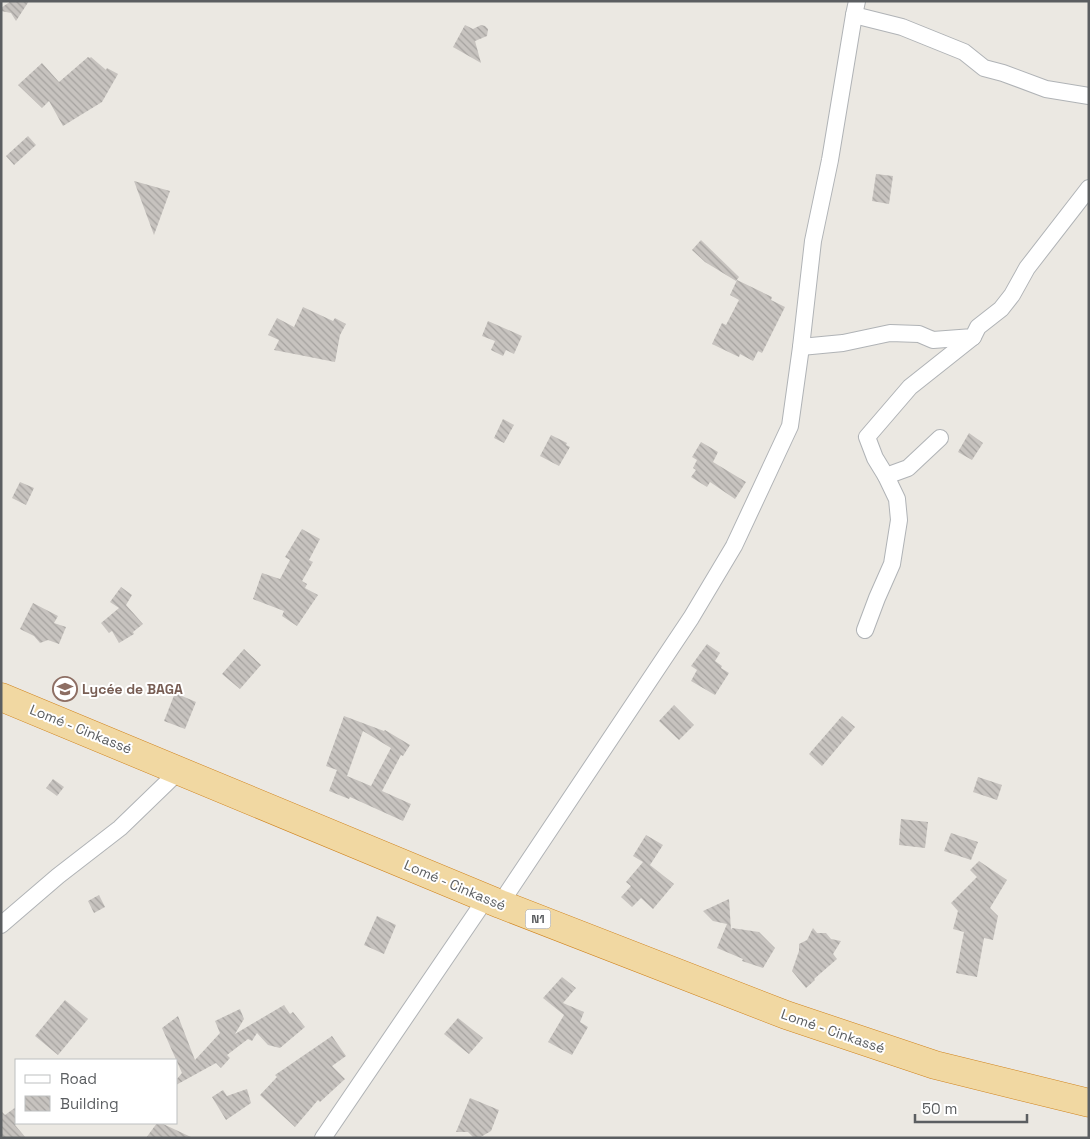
<svg xmlns="http://www.w3.org/2000/svg" width="1090" height="1139" font-family="'Space Grotesk',sans-serif">
	<defs>
		<pattern id="building-back-hatch" width="6" height="6" patternUnits="userSpaceOnUse" patternTransform="scale(1.25)"><rect width="6" height="6" fill="#c7c3bf"/><path d="M-1 5l2 2M0 0l6 6M5-1l2 2" fill="none" stroke="#a5a29f"/></pattern>
	</defs>
	<rect width="100%" height="100%" fill="#ebe8e2"/>
	<g fill="url(#building-back-hatch)" fill-rule="evenodd">
		<path d="M 11,1 L 29,1 L 16,21 L 11,13 L 1,11 L 1,8 Z"/>
		<path d="M 465,25 L 473,29 L 481,25 L 485,26 L 488,29 L 487,36 L 475,41 L 481,63 L 453,47 Z"/>
		<path d="M 88,57 L 90,58 L 91,57 L 106,70 L 107,68 L 118,74 L 102,102 L 63,126 L 49,101 L 42,108 L 18,85 L 42,63 L 59,82 Z"/>
		<path d="M 28,136 L 36,145 L 14,165 L 6,156 Z"/>
		<path d="M 876,174 L 893,176 L 889,204 L 872,201 Z"/>
		<path d="M 134,181 L 170,191 L 154,235 Z"/>
		<path d="M 701,240 L 739,277 L 736,281 L 705,262 L 692,250 Z"/>
		<path d="M 737,280 L 772,297 L 771,300 L 785,307 L 762,353 L 758,351 L 753,361 L 740,354 L 739,357 L 712,344 L 722,323 L 726,325 L 739,300 L 730,295 Z"/>
		<path d="M 303,307 L 333,321 L 335,318 L 346,324 L 340,335 L 335,362 L 274,350 L 279,340 L 268,335 L 277,318 L 294,327 Z"/>
		<path d="M 488,321 L 522,336 L 514,354 L 506,350 L 503,356 L 491,350 L 495,341 L 482,336 Z"/>
		<path d="M 503,419 L 514,425 L 504,443 L 494,438 Z"/>
		<path d="M 969,433 L 983,443 L 972,460 L 958,452 Z"/>
		<path d="M 551,435 L 567,443 L 566,445 L 570,447 L 559,466 L 540,456 Z"/>
		<path d="M 701,442 L 718,452 L 713,462 L 746,482 L 735,499 L 710,482 L 707,487 L 691,477 L 696,470 L 693,468 L 697,460 L 692,457 Z"/>
		<path d="M 20,482 L 34,488 L 26,505 L 12,498 Z"/>
		<path d="M 302,529 L 320,539 L 309,560 L 313,562 L 302,581 L 307,584 L 305,588 L 318,595 L 297,626 L 282,616 L 284,611 L 253,599 L 262,573 L 280,579 L 290,560 L 285,557 Z"/>
		<path d="M 121,587 L 132,595 L 126,605 L 143,624 L 133,632 L 134,634 L 119,643 L 112,631 L 109,633 L 101,623 L 119,608 L 110,602 Z"/>
		<path d="M 33,603 L 58,616 L 54,623 L 66,627 L 59,644 L 48,640 L 40,643 L 34,636 L 20,629 Z"/>
		<path d="M 707,644 L 720,653 L 715,661 L 722,666 L 721,668 L 729,673 L 715,695 L 691,681 L 697,670 L 691,666 Z"/>
		<path d="M 244,649 L 261,665 L 240,689 L 222,674 Z"/>
		<path d="M 175,693 L 196,702 L 185,729 L 164,721 Z"/>
		<path d="M 674,705 L 694,725 L 679,740 L 659,721 Z"/>
		<path d="M 344,716 L 384,731 L 385,730 L 410,745 L 403,756 L 401,755 L 382,791 L 411,804 L 403,821 L 350,797 L 349,799 L 329,791 L 337,770 L 326,766 ZM 363,731 L 391,748 L 371,786 L 347,776 Z"/>
		<path d="M 842,716 L 855,727 L 822,766 L 809,754 Z"/>
		<path d="M 978,777 L 1002,785 L 997,800 L 973,792 Z"/>
		<path d="M 53,779 L 64,787 L 57,796 L 46,788 Z"/>
		<path d="M 901,819 L 928,822 L 925,848 L 899,845 Z"/>
		<path d="M 951,833 L 978,842 L 971,860 L 944,851 Z"/>
		<path d="M 646,835 L 663,845 L 650,865 L 674,884 L 653,909 L 641,898 L 632,907 L 621,897 L 631,886 L 626,882 L 643,862 L 633,856 Z"/>
		<path d="M 979,861 L 1007,880 L 990,908 L 998,916 L 993,940 L 984,938 L 977,977 L 956,973 L 964,932 L 953,929 L 958,911 L 951,903 L 977,877 L 970,870 Z"/>
		<path d="M 99,895 L 105,907 L 94,913 L 88,901 Z"/>
		<path d="M 729,899 L 731,930 L 732,928 L 759,932 L 775,948 L 763,968 L 742,961 L 743,959 L 717,948 L 727,924 L 713,921 L 703,911 Z"/>
		<path d="M 377,916 L 396,925 L 384,954 L 364,945 Z"/>
		<path d="M 813,928 L 817,933 L 826,933 L 831,939 L 841,941 L 833,954 L 837,959 L 814,979 L 815,980 L 806,988 L 792,971 L 799,951 L 799,944 L 807,940 Z"/>
		<path d="M 562,977 L 576,988 L 563,1003 L 584,1012 L 580,1022 L 588,1027 L 572,1055 L 548,1042 L 564,1015 L 543,998 Z"/>
		<path d="M 65,1000 L 88,1019 L 58,1055 L 35,1036 Z"/>
		<path d="M 284,1005 L 290,1014 L 293,1012 L 305,1027 L 280,1048 L 268,1045 L 257,1033 L 252,1041 L 248,1039 L 227,1055 L 230,1058 L 221,1068 L 216,1063 L 176,1085 L 176,1080 L 182,1073 L 162,1028 L 178,1016 L 195,1060 L 220,1033 L 215,1021 L 240,1009 L 244,1019 L 235,1034 Z"/>
		<path d="M 458,1018 L 483,1038 L 469,1054 L 444,1034 Z"/>
		<path d="M 332,1036 L 346,1056 L 332,1066 L 345,1079 L 320,1102 L 318,1100 L 295,1127 L 260,1095 L 277,1077 L 275,1075 Z"/>
		<path d="M 247,1089 L 251,1103 L 226,1120 L 212,1097 L 223,1090 L 227,1096 Z"/>
		<path d="M 470,1098 L 499,1110 L 491,1131 L 479,1138 L 474,1138 L 468,1132 L 456,1132 Z"/>
		<path d="M 16,1107 L 16,1124 L 15,1125 L 26,1138 L 1,1138 L 1,1111 L 5,1115 Z"/>
		<path d="M 157,1123 L 161,1123 L 193,1138 L 146,1138 Z"/>
	</g>
	<g fill="none" stroke-linecap="round" stroke-linejoin="round">
		<defs>
			<g id="minor">
				<path d="M 854,15 L 902,27 L 964,52 L 984,68 L 1003,73 L 1046,89 L 1089,96"/>
				<path d="M 801,347 L 843,343 L 890,333 L 919,334 L 933,340 L 973,337 L 978,327 L 1001,309 L 1012,295 L 1027,268 L 1089,188"/>
				<path d="M 940,438 L 908,468 L 886,476 L 875,458 L 867,437 L 910,387 L 973,337"/>
				<path d="M 865,630 L 877,598 L 892,564 L 899,520 L 897,499 L 886,476"/>
				<path d="M 500,904 L 691,618 L 734,546 L 790,426 L 801,347 L 813,241 L 830,160 L 854,15 L 857,1"/>
				<path d="M 1,925 L 58,876 L 120,828 L 180,770"/>
				<path d="M 323,1138 L 487,897"/>
			</g>
			<path id="trunk" d="M 1,697 L 500,904 L 786,1015 L 935,1065 L 1089,1103"/>
		</defs>
		<use href="#minor" stroke="#b0b3b6" stroke-width="18"/>
		<use href="#trunk" stroke="#d0841e" stroke-width="29"/>
		<use href="#minor" stroke="#fff" stroke-width="16"/>
		<use href="#trunk" stroke="#f1d8a2" stroke-width="28"/>
	</g>
	<defs>
		<symbol id="school-ring" viewBox="-11 -11 22 22"><circle r="9.5" fill="#fff" stroke="#8d6e63" stroke-width="1.5"/><path d="M0-5L7-2L0 1L-7-2ZM-4 1L0 2.5L4 1V4Q0 6-4 4Z" fill="#8d6e63"/></symbol>
	</defs>
	<g fill-rule="evenodd">
		<use href="#school-ring" x="51" y="675" width="28" height="28"/>
	</g>
	<g text-anchor="middle" stroke-width="4" stroke-linejoin="round" paint-order="stroke">
		<rect fill="#fff" stroke="#8c8e90" stroke-width="1" x="525.5" y="909.5" width="25" height="19" rx="4"/>
		<g font-size="12" font-weight="bold" fill="#5b5e61">
			<text x="538" y="923">N1</text>
		</g>
		<g font-size="14" font-weight="bold" fill="#785e54" stroke="#fff" text-anchor="start">
			<text x="82" y="694">Lycée de BAGA</text>
		</g>
		<g font-size="14" fill="#5b5e61" stroke="#fff">
			<text transform="translate(81 729) rotate(22)" y="5">Lomé - Cinkassé</text>
			<text transform="translate(455 885) rotate(23)" y="5">Lomé - Cinkassé</text>
			<text transform="translate(833 1031) rotate(19)" y="5">Lomé - Cinkassé</text>
		</g>
	</g>
	<rect width="1090" height="1139" fill="none" stroke="#5b5e61" stroke-width="5"/>
	<rect x="15" y="1059" width="162" height="65" fill="#ffffff" stroke="#bdbfc0"/>
	<rect x="25" y="1075" width="25" height="8" fill="#ffffff" stroke="#bdbfc0"/>
	<text x="60" y="1084" font-size="15" fill="#5b5e61">Road</text>
	<rect x="25" y="1096" width="25" height="15" fill="url(#building-back-hatch)" stroke="#bdbfc0"/>
	<text x="60" y="1109" font-size="15" fill="#5b5e61">Building</text>
	<path d="M915 1114v8h112v-8" fill="none" stroke="#5b5e61" stroke-width="2.5"/>
	<text x="922" y="1114" font-size="15" fill="#5b5e61" stroke="#ffffff" stroke-width="4" paint-order="stroke">50 m</text>
</svg>
